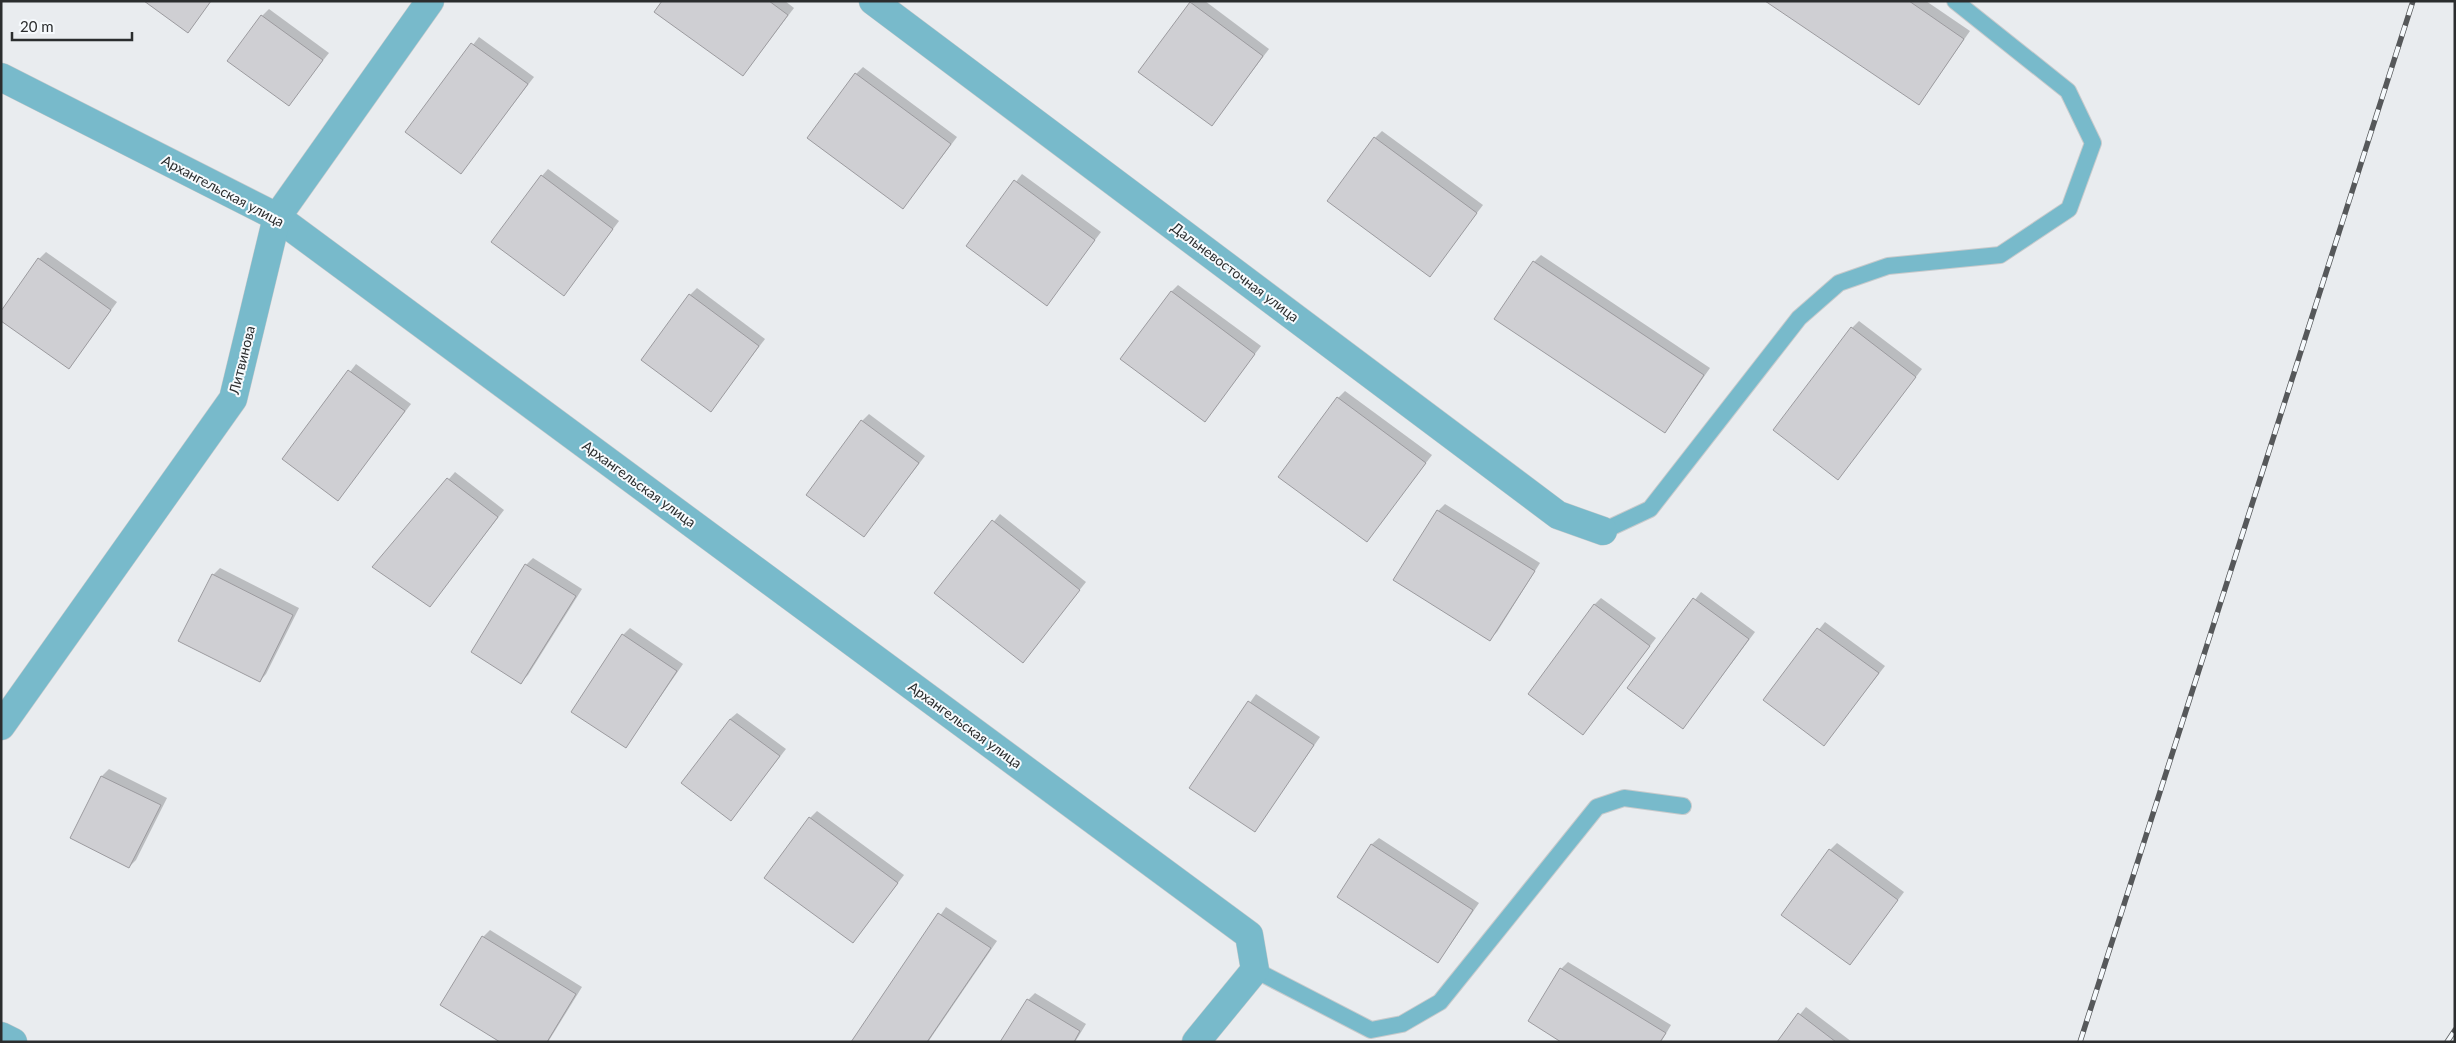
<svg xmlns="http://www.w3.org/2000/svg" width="2456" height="1043" font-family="Lato,sans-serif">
	<rect width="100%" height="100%" fill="#e9ecef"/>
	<g fill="#0003">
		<path d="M 664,1 L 785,1 L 794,8 L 743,75 Z"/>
		<path d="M 1193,1 L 1205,1 L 1269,49 L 1212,124 L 1191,3 Z"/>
		<path d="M 1767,1 L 1926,1 L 1970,31 L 1919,104 Z"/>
		<path d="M 269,9 L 329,53 L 288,104 L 262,16 Z"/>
		<path d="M 479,37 L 534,77 L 461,172 L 407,132 Z"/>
		<path d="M 863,67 L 957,137 L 903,208 L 856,74 Z"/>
		<path d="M 1382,131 L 1483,205 L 1430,275 L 1375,138 Z"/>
		<path d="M 548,169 L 619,221 L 564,294 L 542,176 Z"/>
		<path d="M 1022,174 L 1101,232 L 1047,304 L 967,246 Z"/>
		<path d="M 46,252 L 117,302 L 69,368 L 39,259 Z"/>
		<path d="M 1541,255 L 1710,368 L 1665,432 L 1534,262 Z"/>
		<path d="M 1178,285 L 1261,346 L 1205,420 L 1171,292 Z"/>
		<path d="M 697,288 L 765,339 L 711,410 L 690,295 Z"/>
		<path d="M 1859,321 L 1922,369 L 1844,471 L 1852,328 Z"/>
		<path d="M 356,364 L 411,404 L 338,499 L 284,459 Z"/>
		<path d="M 1345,391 L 1432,455 L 1367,540 L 1338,398 Z"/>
		<path d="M 869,414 L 925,456 L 864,535 L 862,421 Z"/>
		<path d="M 455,472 L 504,510 L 430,605 L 374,567 Z"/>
		<path d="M 1445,504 L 1540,563 L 1497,632 L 1490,639 L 1438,511 Z"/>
		<path d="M 1000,514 L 1086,582 L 1029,654 L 936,593 Z"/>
		<path d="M 533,558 L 582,589 L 528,675 L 521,682 L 526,565 Z"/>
		<path d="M 220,568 L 299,608 L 266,674 L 260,681 L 213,575 Z"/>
		<path d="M 1701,592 L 1755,632 L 1689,720 L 1629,687 Z"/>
		<path d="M 1601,598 L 1656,638 L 1583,734 L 1594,605 Z"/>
		<path d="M 1825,622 L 1885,666 L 1824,744 L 1764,699 Z"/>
		<path d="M 630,628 L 683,664 L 626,747 L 623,635 Z"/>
		<path d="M 1256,694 L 1320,737 L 1255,830 L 1191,787 Z"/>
		<path d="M 737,713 L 786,749 L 731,819 L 730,719 Z"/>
		<path d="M 109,769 L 167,798 L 136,860 L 129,867 L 71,838 L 102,776 Z"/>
		<path d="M 817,811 L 904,875 L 853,942 L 810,818 Z"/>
		<path d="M 1379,838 L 1479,903 L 1438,962 L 1338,897 L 1372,844 Z"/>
		<path d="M 1837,843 L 1904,892 L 1850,964 L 1830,850 Z"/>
		<path d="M 946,907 L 997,941 L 928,1042 L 853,1042 Z"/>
		<path d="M 490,930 L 582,987 L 548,1042 L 502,1042 L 483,937 Z"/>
		<path d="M 1568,962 L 1671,1025 L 1661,1042 L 1564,1042 L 1561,969 Z"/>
		<path d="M 1035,993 L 1086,1024 L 1075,1042 L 1002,1042 L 1028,1000 Z"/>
		<path d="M 1806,1007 L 1852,1042 L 1778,1042 Z"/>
	</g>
	<g fill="#cfcfd3" stroke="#9c9b9f">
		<path d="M 144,1 L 211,1 L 188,33 Z"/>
		<path d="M 662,1 L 769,1 L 788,15 L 743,76 L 654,12 Z"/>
		<path d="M 1765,1 L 1909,1 L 1964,39 L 1919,105 Z"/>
		<path d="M 1190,2 L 1263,56 L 1212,126 L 1138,72 Z"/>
		<path d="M 261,15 L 323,60 L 289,106 L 227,61 Z"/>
		<path d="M 471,43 L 528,84 L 461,174 L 405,132 Z"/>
		<path d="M 855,73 L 951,144 L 903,209 L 807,138 Z"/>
		<path d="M 1374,137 L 1477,213 L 1430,277 L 1327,201 Z"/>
		<path d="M 541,175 L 613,229 L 564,296 L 491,242 Z"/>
		<path d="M 1014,180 L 1095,240 L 1047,306 L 966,246 Z"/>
		<path d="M 38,258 L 111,310 L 69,369 L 1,321 L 1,311 Z"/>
		<path d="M 1533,261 L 1704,375 L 1665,433 L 1494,319 Z"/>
		<path d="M 1171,291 L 1255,354 L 1205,422 L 1120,359 Z"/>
		<path d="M 689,294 L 759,346 L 711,412 L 641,360 Z"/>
		<path d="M 1851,327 L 1916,377 L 1838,480 L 1773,430 Z"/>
		<path d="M 348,370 L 405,411 L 338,501 L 282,459 Z"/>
		<path d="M 1337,397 L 1426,463 L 1367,542 L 1278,477 Z"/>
		<path d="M 861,420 L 919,463 L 864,537 L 806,495 Z"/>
		<path d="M 447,478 L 498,517 L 430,607 L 372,567 Z"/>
		<path d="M 1437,510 L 1535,571 L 1490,641 L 1393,580 Z"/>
		<path d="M 992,520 L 1080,590 L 1023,663 L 934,593 Z"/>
		<path d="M 525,564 L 576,596 L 521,684 L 471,652 Z"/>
		<path d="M 212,574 L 293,615 L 260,682 L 178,641 Z"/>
		<path d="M 1693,598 L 1749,639 L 1683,729 L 1627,688 Z"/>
		<path d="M 1594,604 L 1650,646 L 1583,735 L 1528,694 Z"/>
		<path d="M 1817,628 L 1879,673 L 1824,746 L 1763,700 Z"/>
		<path d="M 622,634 L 677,671 L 626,748 L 571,712 Z"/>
		<path d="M 1248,701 L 1314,745 L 1255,832 L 1189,788 Z"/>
		<path d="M 730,719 L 780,756 L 731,821 L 681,783 Z"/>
		<path d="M 101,776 L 161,805 L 129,868 L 70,838 Z"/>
		<path d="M 809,817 L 898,883 L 853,943 L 764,878 Z"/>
		<path d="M 1371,844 L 1473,910 L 1438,963 L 1337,897 Z"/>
		<path d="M 1829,849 L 1898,900 L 1850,965 L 1781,915 Z"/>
		<path d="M 938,913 L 991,948 L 927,1042 L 851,1042 Z"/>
		<path d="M 482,936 L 576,994 L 547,1042 L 500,1042 L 440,1005 Z"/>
		<path d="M 1560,968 L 1666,1033 L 1660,1042 L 1561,1042 L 1528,1021 Z"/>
		<path d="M 1027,999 L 1080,1031 L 1074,1042 L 1000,1042 Z"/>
		<path d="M 1798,1013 L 1836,1042 L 1777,1042 Z"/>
	</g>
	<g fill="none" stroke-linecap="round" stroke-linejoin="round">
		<defs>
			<g id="lane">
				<path d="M 1603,531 L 1650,509 L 1799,318 L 1839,283 L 1888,266 L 2000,255 L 2069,209 L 2093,143 L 2068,91 L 1955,1"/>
				<path d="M 1255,970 L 1371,1030 L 1402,1024 L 1440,1002 L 1597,807 L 1624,798 L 1683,806"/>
			</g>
			<g id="street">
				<path d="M 873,1 L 1558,515 L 1603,531"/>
				<path d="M 1,77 L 277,217 L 1249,935 L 1255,970 L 1196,1042"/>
				<path d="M 1,726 L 233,399 L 277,217 L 430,1"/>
				<path d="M 1,1036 L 13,1042"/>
			</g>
		</defs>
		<use href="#lane" stroke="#c7cacc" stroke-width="18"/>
		<use href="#street" stroke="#c7cacc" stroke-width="29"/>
		<use href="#lane" stroke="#78bacb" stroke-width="16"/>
		<use href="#street" stroke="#78bacb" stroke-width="28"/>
		<defs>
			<g id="rail">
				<path d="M 2080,1042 L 2413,1"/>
				<path d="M 2447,1042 L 2455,1030"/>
			</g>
		</defs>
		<use href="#rail" stroke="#56585a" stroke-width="5.5"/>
		<use href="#rail" stroke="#f6fafd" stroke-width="4" stroke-dasharray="11" stroke-linecap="butt"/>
	</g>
	<g text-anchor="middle" stroke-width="4" stroke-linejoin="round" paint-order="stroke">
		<g font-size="14" fill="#2b2d2e" stroke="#f6fafd">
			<text transform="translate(223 191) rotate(28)" y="5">Архангельская улица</text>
			<text transform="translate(1235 272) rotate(37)" y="5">Дальневосточная улица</text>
			<text transform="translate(242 360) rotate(-76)" y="5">Литвинова</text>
			<text transform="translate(639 484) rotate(36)" y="5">Архангельская улица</text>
			<text transform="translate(965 725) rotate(36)" y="5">Архангельская улица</text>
		</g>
	</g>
	<rect width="2456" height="1043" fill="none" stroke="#2b2d2e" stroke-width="5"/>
	<path d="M12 32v8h120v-8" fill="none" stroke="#2b2d2e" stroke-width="2.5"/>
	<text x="20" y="32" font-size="15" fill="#2b2d2e" stroke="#f6fafd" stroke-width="4" paint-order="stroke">20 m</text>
</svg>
